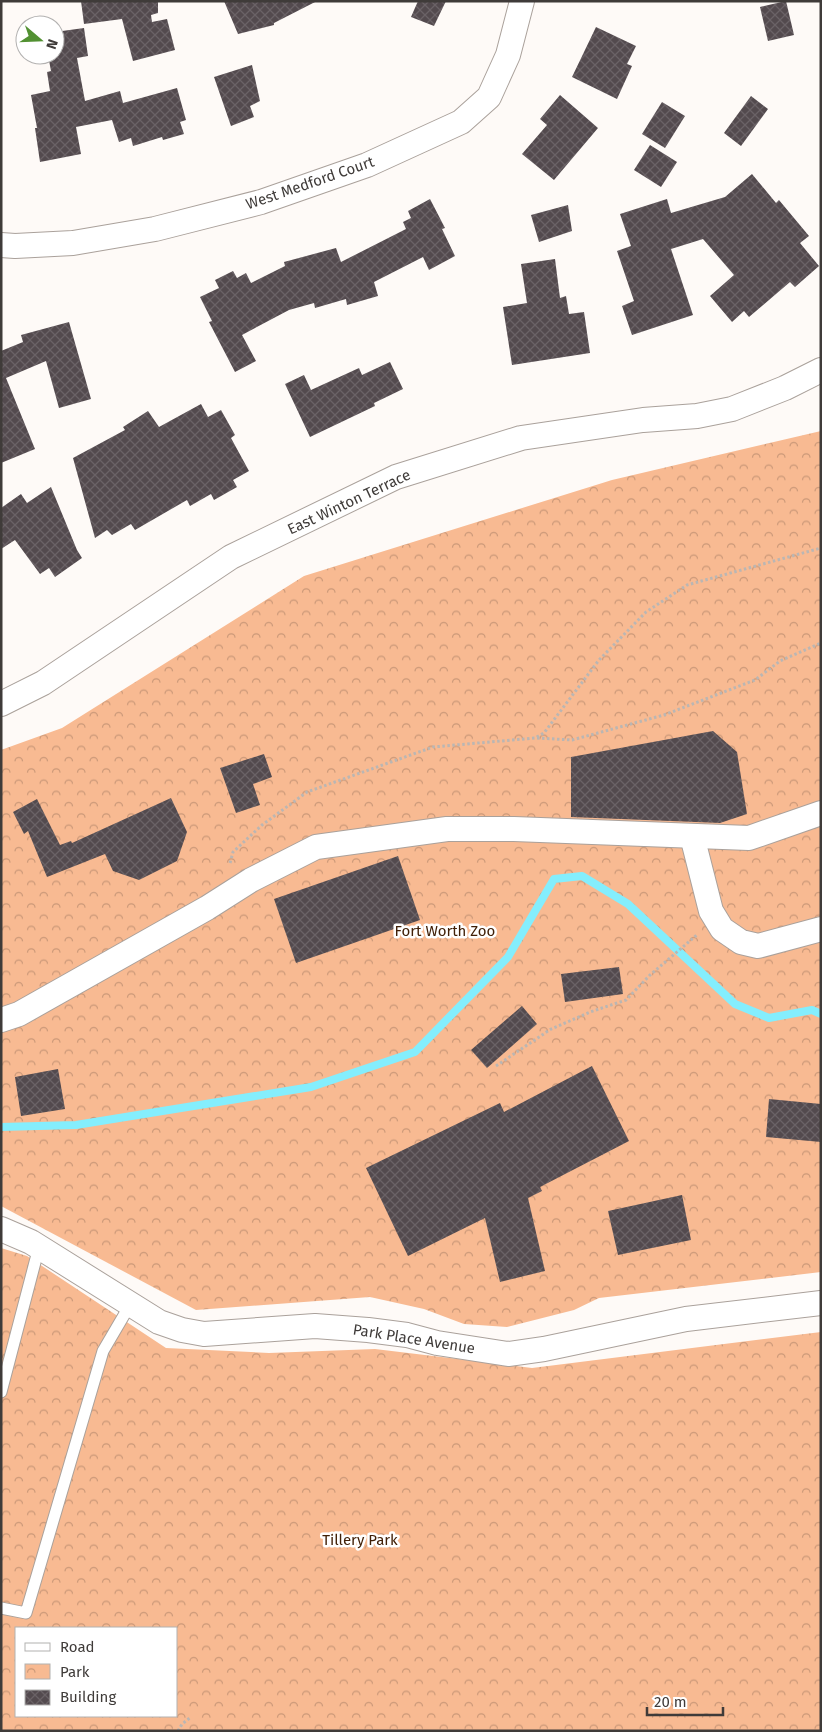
<svg xmlns="http://www.w3.org/2000/svg" width="822" height="1732" font-family="'Fira Sans',sans-serif">
	<defs>
		<pattern id="park-crowns" width="20" height="18" patternUnits="userSpaceOnUse" patternTransform="scale(1.25)"><rect width="20" height="18" fill="#f8ba92"/><path d="M2 6a3 3 0 1 1 6 0M12 15a3 3 0 1 1 6 0" fill="none" stroke="#ca9878"/></pattern>
		<pattern id="building-cross-hatch" width="8" height="8" patternUnits="userSpaceOnUse" patternTransform="scale(1.25)"><rect width="8" height="8" fill="#534a4e"/><path d="M0 0l8 8M0 8l8-8" fill="none" stroke="#6a6266"/></pattern>
	</defs>
	<rect width="100%" height="100%" fill="#fefaf7"/>
	<g fill="url(#park-crowns)" fill-rule="evenodd">
		<path d="M 821,431 L 821,1272 L 599,1298 L 574,1310 L 507,1327 L 464,1324 L 424,1309 L 370,1297 L 196,1310 L 1,1206 L 1,750 L 62,728 L 304,576 L 612,480 Z"/>
		<path d="M 1,1248 L 27,1256 L 166,1348 L 269,1353 L 375,1349 L 532,1368 L 821,1332 L 821,1731 L 1,1731 ZM 16,1628 L 176,1628 L 176,1716 L 16,1716 Z"/>
	</g>
	<g fill="none" stroke-linecap="round" stroke-linejoin="round">
		<path stroke="#84eefd" stroke-width="8" d="M 1,1127 L 76,1125 L 311,1087 L 415,1052 L 508,957 L 554,879 L 582,876 L 628,904 L 735,1004 L 769,1018 L 812,1010 L 821,1014"/>
	</g>
	<g fill="url(#building-cross-hatch)">
		<path d="M 81,1 L 158,1 L 158,13 L 151,15 L 152,22 L 167,19 L 175,50 L 133,61 L 122,19 L 84,24 Z"/>
		<path d="M 224,1 L 317,1 L 274,23 L 274,25 L 238,34 Z"/>
		<path d="M 418,1 L 446,1 L 434,26 L 411,17 Z"/>
		<path d="M 786,1 L 794,35 L 768,41 L 760,7 Z"/>
		<path d="M 596,27 L 636,46 L 627,64 L 632,66 L 617,99 L 572,77 Z"/>
		<path d="M 84,28 L 88,56 L 77,58 L 85,101 L 120,91 L 123,103 L 177,88 L 186,120 L 180,122 L 184,134 L 163,140 L 162,137 L 133,146 L 131,138 L 119,142 L 112,120 L 76,127 L 81,154 L 40,162 L 35,128 L 37,128 L 31,95 L 50,91 L 47,72 L 51,71 L 48,55 L 55,55 L 55,32 Z"/>
		<path d="M 252,65 L 260,101 L 250,106 L 254,117 L 231,126 L 214,77 Z"/>
		<path d="M 560,95 L 598,128 L 554,180 L 522,154 L 547,125 L 540,119 Z"/>
		<path d="M 751,96 L 768,109 L 741,146 L 724,133 Z"/>
		<path d="M 662,102 L 685,116 L 665,148 L 642,134 Z"/>
		<path d="M 650,145 L 677,162 L 661,187 L 634,170 Z"/>
		<path d="M 752,174 L 776,203 L 779,200 L 809,236 L 800,243 L 819,266 L 795,287 L 790,282 L 749,317 L 744,311 L 732,322 L 710,296 L 734,275 L 703,239 L 671,249 L 693,315 L 632,335 L 622,306 L 634,301 L 617,251 L 631,246 L 620,214 L 667,199 L 671,213 L 725,197 Z"/>
		<path d="M 430,199 L 445,228 L 442,229 L 455,256 L 429,270 L 423,257 L 374,282 L 378,296 L 347,305 L 346,299 L 315,308 L 314,303 L 289,310 L 242,335 L 256,361 L 235,372 L 209,322 L 212,321 L 200,297 L 219,288 L 215,280 L 233,271 L 237,278 L 246,273 L 251,283 L 285,266 L 284,262 L 336,248 L 341,262 L 406,229 L 403,222 L 411,218 L 408,211 Z"/>
		<path d="M 568,205 L 572,231 L 539,242 L 531,215 Z"/>
		<path d="M 555,259 L 560,298 L 566,296 L 569,314 L 584,312 L 590,353 L 512,365 L 503,307 L 527,303 L 521,264 Z"/>
		<path d="M 69,322 L 91,399 L 59,408 L 46,361 L 6,378 L 35,449 L 1,463 L 1,351 L 23,342 L 21,335 Z"/>
		<path d="M 390,362 L 403,389 L 374,403 L 375,406 L 310,437 L 285,384 L 304,375 L 311,390 L 359,368 L 362,375 Z"/>
		<path d="M 201,404 L 208,417 L 221,410 L 235,435 L 231,438 L 249,471 L 233,480 L 237,487 L 214,500 L 211,494 L 190,506 L 187,500 L 135,530 L 131,524 L 112,535 L 107,530 L 95,538 L 73,458 L 125,430 L 123,427 L 148,411 L 159,427 Z"/>
		<path d="M 51,487 L 77,550 L 82,558 L 55,577 L 49,568 L 40,574 L 15,540 L 1,549 L 1,508 L 21,494 L 27,503 Z"/>
		<path d="M 713,731 L 737,752 L 747,814 L 720,823 L 571,817 L 571,757 Z"/>
		<path d="M 264,754 L 272,777 L 253,784 L 260,805 L 236,813 L 220,768 Z"/>
		<path d="M 171,798 L 187,832 L 177,861 L 139,880 L 113,871 L 105,854 L 47,877 L 28,831 L 24,834 L 13,812 L 37,799 L 60,845 L 71,841 L 72,843 Z"/>
		<path d="M 398,856 L 420,920 L 296,963 L 274,899 Z"/>
		<path d="M 619,967 L 623,994 L 565,1002 L 561,974 Z"/>
		<path d="M 522,1006 L 537,1024 L 487,1068 L 471,1050 Z"/>
		<path d="M 592,1066 L 629,1141 L 540,1187 L 542,1191 L 528,1198 L 545,1271 L 500,1282 L 485,1218 L 408,1256 L 366,1168 L 500,1103 L 504,1112 Z"/>
		<path d="M 58,1069 L 65,1109 L 21,1116 L 15,1077 Z"/>
		<path d="M 769,1099 L 821,1104 L 821,1142 L 766,1137 Z"/>
		<path d="M 682,1195 L 691,1240 L 618,1255 L 608,1211 Z"/>
	</g>
	<g fill="none" stroke-linecap="round" stroke-linejoin="round">
		<defs>
			<g id="lane">
				<path d="M 1,1392 L 39,1247"/>
				<path d="M 1,1608 L 26,1613 L 103,1351 L 130,1305"/>
			</g>
			<g id="street">
				<path d="M 1,245 L 15,246 L 73,243 L 155,229 L 261,202 L 367,165 L 461,122 L 489,97 L 508,55 L 522,1"/>
				<path d="M 1,704 L 43,683 L 231,557 L 396,477 L 521,438 L 643,420 L 697,416 L 732,409 L 785,388 L 821,370"/>
				<path d="M 692,836 L 711,911 L 722,929 L 741,942 L 758,946 L 821,929"/>
				<path d="M 1,1020 L 19,1014 L 207,908 L 251,880 L 316,847 L 447,829 L 514,829 L 749,838 L 821,813"/>
				<path d="M 1,1229 L 31,1242 L 159,1322 L 182,1330 L 204,1334 L 315,1326 L 368,1330 L 407,1335 L 437,1343 L 508,1354 L 544,1349 L 686,1319 L 821,1303"/>
			</g>
		</defs>
		<use href="#lane" stroke="#aaa19b" stroke-width="13"/>
		<use href="#street" stroke="#aaa19b" stroke-width="26"/>
		<g stroke="#bab6b3" stroke-width="3" stroke-dasharray="2.5 2.5" stroke-linecap="butt">
			<path d="M 537,738 L 572,740 L 664,715 L 755,680 L 780,661 L 821,643"/>
			<path d="M 230,863 L 233,852 L 262,825 L 307,792 L 433,747 L 535,738 L 544,733 L 599,660 L 646,612 L 687,585 L 821,548"/>
			<path d="M 496,1066 L 551,1029 L 590,1012 L 626,1000 L 650,975 L 698,934"/>
			<path d="M 178,1731 L 182,1724 L 191,1717"/>
		</g>
		<use href="#lane" stroke="#fff" stroke-width="11"/>
		<use href="#street" stroke="#fff" stroke-width="24"/>
	</g>
	<g text-anchor="middle" stroke-width="5" stroke-linejoin="round" paint-order="stroke">
		<g font-size="15" fill="#3f3b39" stroke="#fff">
			<text transform="translate(310 183) rotate(-19)" y="5">West Medford Court</text>
			<text transform="translate(349 502) rotate(-25)" y="5">East Winton Terrace</text>
			<text transform="translate(414 1339) rotate(9)" y="5">Park Place Avenue</text>
		</g>
		<g font-size="15" fill="#412007" stroke="#fff">
			<text x="445" y="936">Fort Worth Zoo</text>
			<text x="360" y="1545">Tillery Park</text>
		</g>
	</g>
	<rect width="822" height="1732" fill="none" stroke="#3f3b39" stroke-width="5"/>
	<rect x="15" y="1627" width="162" height="90" fill="#ffffff" stroke="#b2b1b0"/>
	<rect x="25" y="1643" width="25" height="8" fill="#ffffff" stroke="#b2b1b0"/>
	<text x="60" y="1652" font-size="15" fill="#3f3b39">Road</text>
	<rect x="25" y="1664" width="25" height="15" fill="url(#park-crowns)" stroke="#b2b1b0"/>
	<text x="60" y="1677" font-size="15" fill="#3f3b39">Park</text>
	<rect x="25" y="1690" width="25" height="15" fill="url(#building-cross-hatch)" stroke="#b2b1b0"/>
	<text x="60" y="1702" font-size="15" fill="#3f3b39">Building</text>
	<g transform="translate(40 40) rotate(109)"><circle r="24" fill="#ffffff" stroke="#b2b1b0"/>
	<path d="M0-4L9 19L0 12L-9 19Z" fill="#529132"/>
	<text y="-8" font-size="14" font-weight="bold" text-anchor="middle" fill="#3f3b39">N</text>
	</g>
	<path d="M647 1707v8h76v-8" fill="none" stroke="#3f3b39" stroke-width="2.5"/>
	<text x="654" y="1707" font-size="15" fill="#3f3b39" stroke="#ffffff" stroke-width="4" paint-order="stroke">20 m</text>
</svg>
